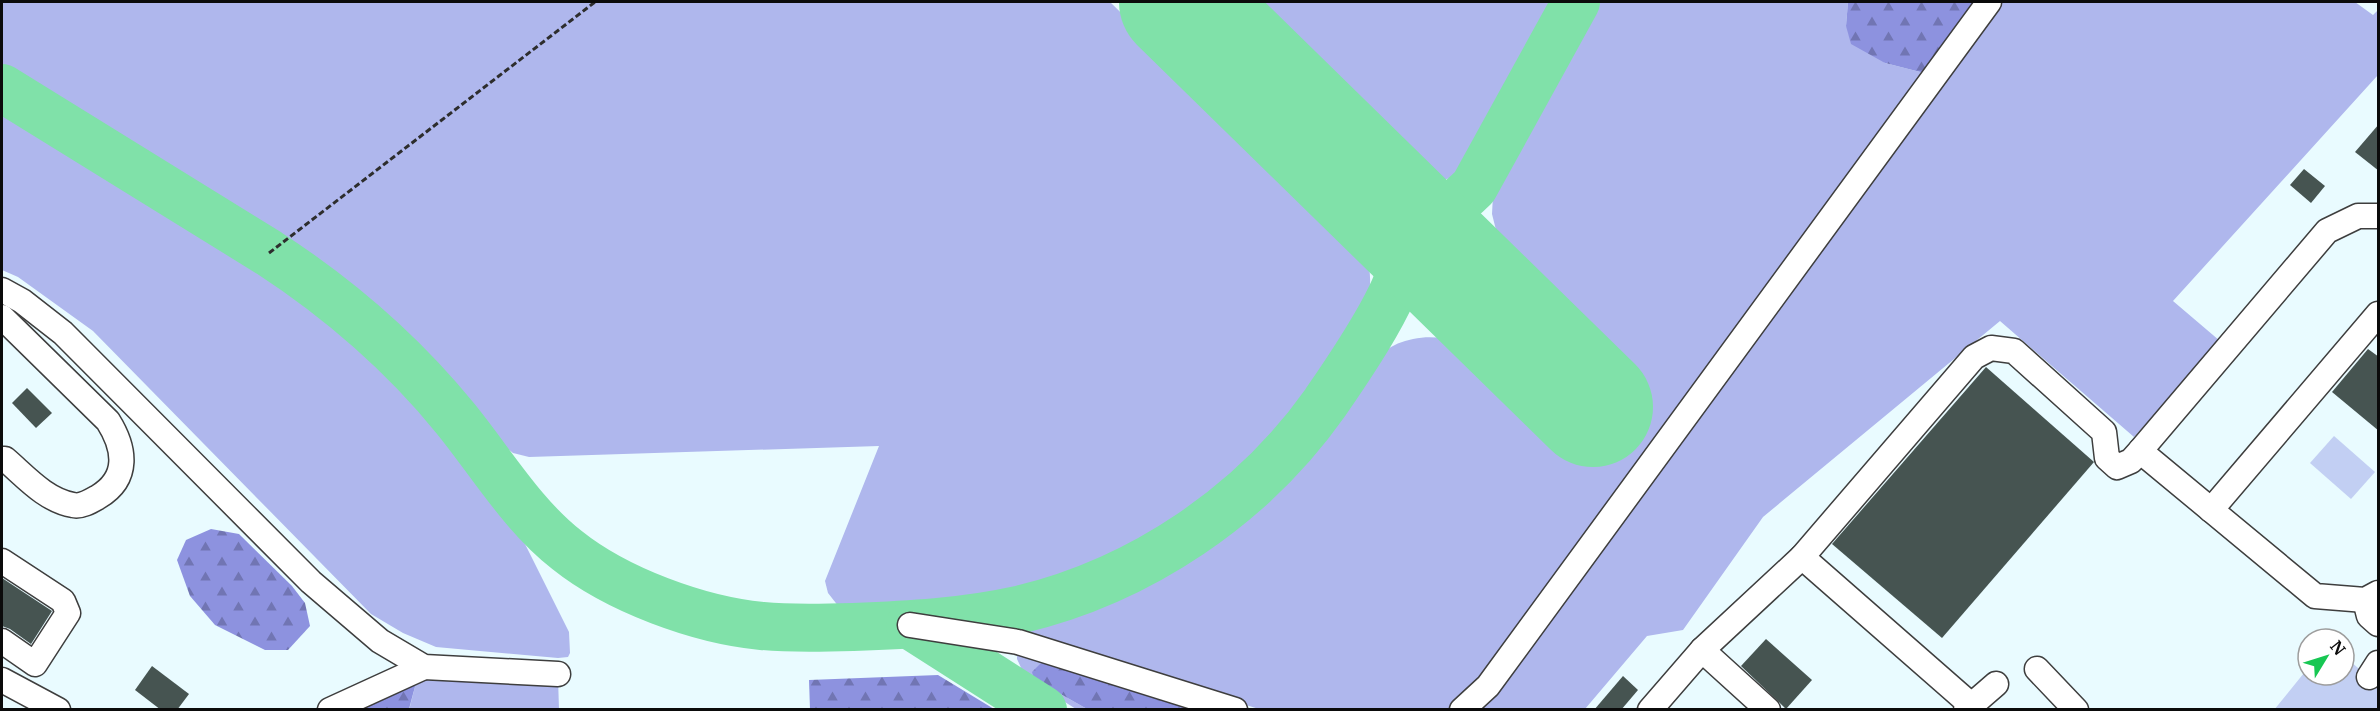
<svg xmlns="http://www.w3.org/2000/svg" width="2380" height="711" font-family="Merriweather,serif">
	<defs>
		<pattern id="forest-firs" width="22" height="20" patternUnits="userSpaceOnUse" patternTransform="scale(1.5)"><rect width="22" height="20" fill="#8d92df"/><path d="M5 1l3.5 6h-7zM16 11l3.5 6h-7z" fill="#7175b3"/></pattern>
	</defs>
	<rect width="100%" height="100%" fill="#e9fbff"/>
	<g fill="#afb7ed">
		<path d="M 2,2 L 1110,2 L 1364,250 C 1382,296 1357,323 1333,361 C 1268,467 1176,540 1059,581 C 1023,593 984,598 947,602 C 912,607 875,612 839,607 L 828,593 L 825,581 L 879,446 L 529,457 L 513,453 L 502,444 L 422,354 L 382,318 L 298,251 L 2,66 Z"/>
		<path d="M 1248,2 L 1557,2 L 1469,166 C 1458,176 1447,180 1433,182 Z"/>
		<path d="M 1595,2 L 1848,2 L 1846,26 L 1885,63 L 1928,74 L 1475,696 L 1455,710 L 1259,709 L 1021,636 C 1036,615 1069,611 1093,602 C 1112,594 1132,585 1151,575 C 1193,553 1230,525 1265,493 C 1289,472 1311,448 1330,423 C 1354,391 1369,347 1413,339 C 1429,336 1443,337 1458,343 L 1566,447 L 1633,378 L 1509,255 L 1497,234 L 1492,214 L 1493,195 L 1499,177 Z"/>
		<path d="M 1998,2 L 2355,2 L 2373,15 L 2378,10 L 2378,75 L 2173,301 L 2220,341 L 2134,437 L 2000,321 L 1763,517 L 1683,630 L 1647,636 L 1585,709 L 1479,710 Z"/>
		<path d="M 2,109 L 235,254 L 319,312 L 396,377 L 440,426 L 521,536 L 569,632 L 570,653 L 568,657 L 558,658 L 436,647 L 403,633 L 371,614 L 93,331 L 18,277 L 2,270 Z"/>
		<path d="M 1017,647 L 1061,659 L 1034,679 L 1087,709 L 1076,709 L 1033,682 L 1024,674 L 1017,659 Z"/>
		<path d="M 433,674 L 558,678 L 559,709 L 409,710 L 416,683 Z"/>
	</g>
	<g fill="url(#forest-firs)">
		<path d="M 1848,2 L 1982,2 L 1928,74 L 1885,63 L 1851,44 L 1846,26 Z"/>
		<path d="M 211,529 L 239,534 L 292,586 L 305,603 L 310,626 L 288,650 L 265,650 L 215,625 L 190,596 L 177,560 L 186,540 Z"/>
		<path d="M 1049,661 L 1202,709 L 1087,709 L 1034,679 L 1032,672 L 1040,664 Z"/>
		<path d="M 938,675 L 994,709 L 810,709 L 809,680 Z"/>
		<path d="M 416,683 L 409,709 L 360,709 Z"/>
	</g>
	<g fill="#c2cff3">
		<path d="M 2334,436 L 2375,472 L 2351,499 L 2310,463 Z"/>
		<path d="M 2344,656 L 2378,685 L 2378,709 L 2274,710 L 2308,668 L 2308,675 L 2344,675 Z"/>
	</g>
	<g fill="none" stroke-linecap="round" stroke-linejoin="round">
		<g stroke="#80e1a9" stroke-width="48">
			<path d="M 2,88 L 269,253 C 338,298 402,353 455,418 C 491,462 522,515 567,550 C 617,590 699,620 762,626 C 792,629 823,628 853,627 C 908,625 964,622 1018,610 C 1141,581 1253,505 1325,403 C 1347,371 1406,287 1404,250 C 1402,229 1391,212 1378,196"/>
			<path d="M 1378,196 C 1423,223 1434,226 1474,187 L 1576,2"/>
			<path d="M 910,625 L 1043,710"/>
		</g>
		<path stroke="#80e1a9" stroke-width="120" d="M 1179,2 L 1593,407"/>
	</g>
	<g fill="#465451">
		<path d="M 2379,124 L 2379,171 L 2355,152 Z"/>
		<path d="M 2304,169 L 2325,186 L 2311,203 L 2290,185 Z"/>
		<path d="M 2368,349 L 2379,357 L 2379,431 L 2332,392 Z"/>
		<path d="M 1986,367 L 2094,462 L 1942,638 L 1832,544 Z"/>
		<path d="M 27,388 L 52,413 L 36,428 L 12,403 Z"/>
		<path d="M 2,578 L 52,611 L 31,644 L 10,629 L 2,626 Z"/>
		<path d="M 1766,639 L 1812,680 L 1786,709 L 1741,666 Z"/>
		<path d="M 152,666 L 189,694 L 177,710 L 161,710 L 135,690 Z"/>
		<path d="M 1623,676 L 1638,690 L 1621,710 L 1594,710 Z"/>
	</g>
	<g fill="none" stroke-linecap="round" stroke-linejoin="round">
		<defs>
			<g id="minor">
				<path d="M 2,290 L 22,301 L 63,333 L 311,582 L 380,641 L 424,667 L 558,674"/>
				<path d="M 2,317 L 108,421 C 125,448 130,478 98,497 C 91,501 81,507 73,505 C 45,500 25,476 5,459 L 2,459"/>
				<path d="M 2140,451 L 2315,596 L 2365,600 L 2378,593"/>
				<path d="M 2211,510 L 2378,314"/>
				<path d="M 1802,557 L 1971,705"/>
				<path d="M 2,561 L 63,601 L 68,613 L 35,664 L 2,641"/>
				<path d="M 2365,600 L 2369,616 L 2378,624"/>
				<path d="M 910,625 L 1018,642 L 1235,710"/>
				<path d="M 1702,650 L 1768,710"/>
				<path d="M 2037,669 L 2076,710"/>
				<path d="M 2369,677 L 2378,663"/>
				<path d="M 2,680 L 58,710"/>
				<path d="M 330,710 L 424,667"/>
				<path d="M 1462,710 L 1488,686 L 1989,2"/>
				<path d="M 1650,710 L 1702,650 L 1802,557 L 1974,357 L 1991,348 L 2014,351 L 2104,432 L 2107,458 L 2117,467 L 2131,461 L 2140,451 L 2327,231 L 2358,216 L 2378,216"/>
				<path d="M 1966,710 L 1996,684"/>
			</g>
		</defs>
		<use href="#minor" stroke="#3e3e3e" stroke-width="27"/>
		<path stroke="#2d2d2d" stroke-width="3" stroke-dasharray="6 3" stroke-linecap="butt" d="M 269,253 L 595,2"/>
		<use href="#minor" stroke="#fff" stroke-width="24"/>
	</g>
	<rect width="2380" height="711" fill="none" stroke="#0b0b0b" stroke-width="6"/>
	<g transform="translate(2326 657) rotate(52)"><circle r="28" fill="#ffffff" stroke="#9d9d9d" stroke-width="1.5"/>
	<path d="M0-4.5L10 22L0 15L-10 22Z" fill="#17c753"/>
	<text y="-9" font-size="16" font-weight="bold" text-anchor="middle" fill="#0b0b0b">N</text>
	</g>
</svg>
